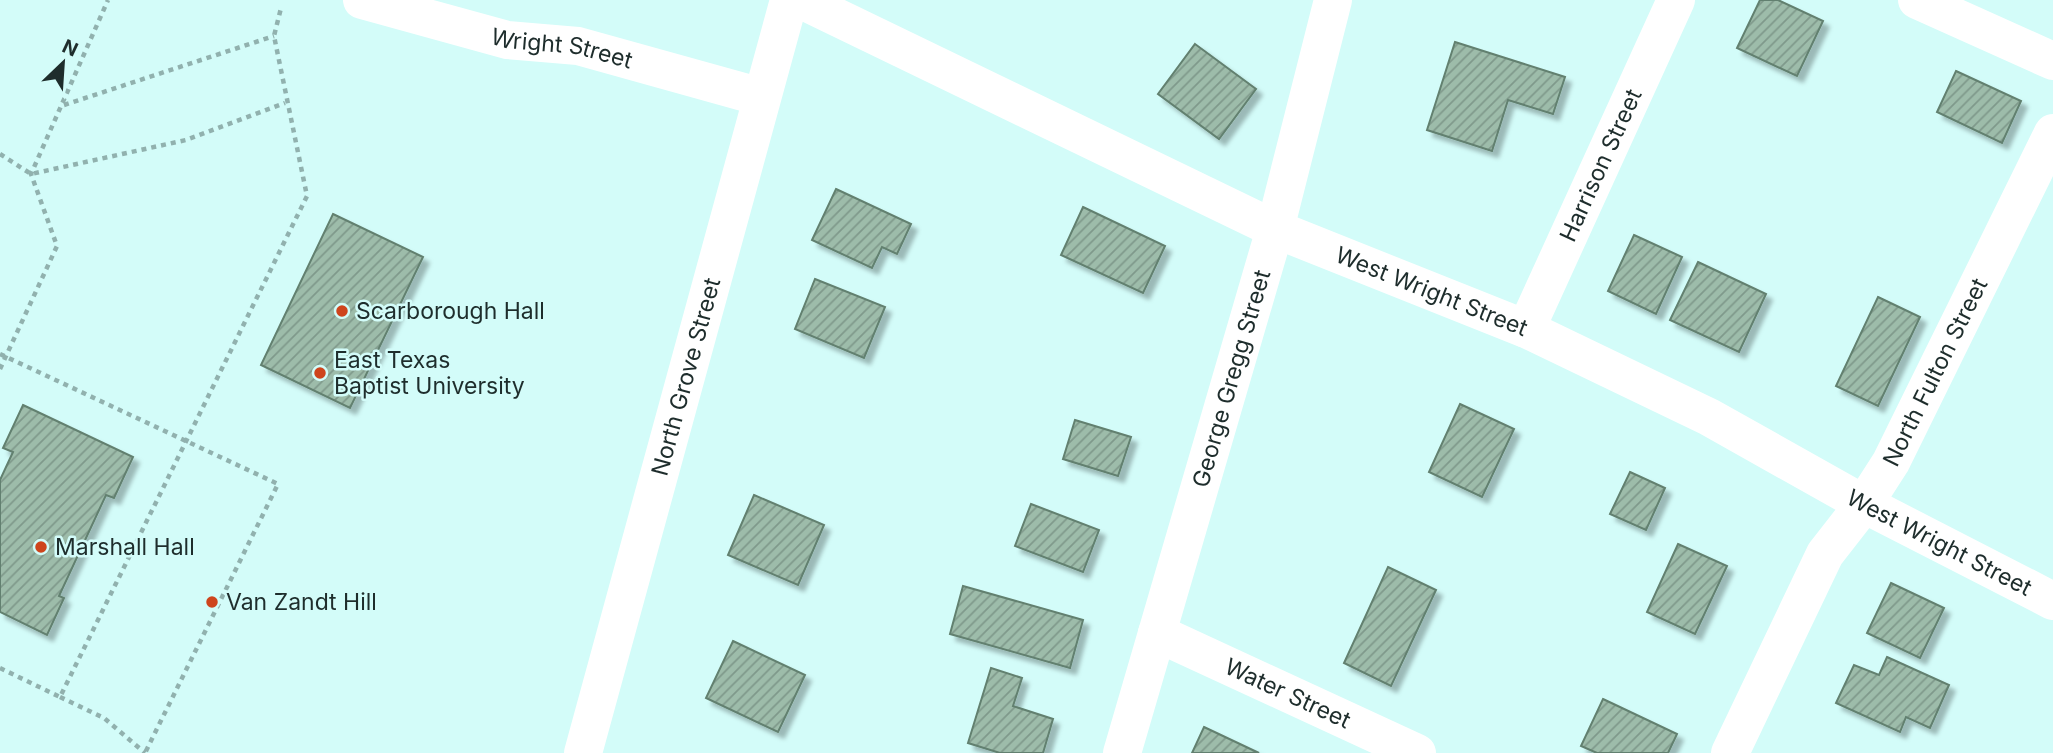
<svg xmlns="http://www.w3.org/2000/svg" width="2053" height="753" font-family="Inter,sans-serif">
	<defs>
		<pattern id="building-hatch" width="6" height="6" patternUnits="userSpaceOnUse" patternTransform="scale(1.75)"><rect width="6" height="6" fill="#9dbcaa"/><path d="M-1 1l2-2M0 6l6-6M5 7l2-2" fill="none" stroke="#7f998b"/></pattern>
		<filter id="shadow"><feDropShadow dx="6" dy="6" stdDeviation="2" flood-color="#0004"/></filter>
	</defs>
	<rect width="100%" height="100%" fill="#d3fcf9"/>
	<g fill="url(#building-hatch)" stroke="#62806f" stroke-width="2" filter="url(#shadow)">
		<path d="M 1760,0 L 1778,0 L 1823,21 L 1797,76 L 1737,48 Z"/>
		<path d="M 1455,42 L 1565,77 L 1553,114 L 1508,100 L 1492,151 L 1427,130 Z"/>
		<path d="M 1195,44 L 1256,89 L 1219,139 L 1158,94 Z"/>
		<path d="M 1956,71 L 2021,101 L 2002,143 L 1937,112 Z"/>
		<path d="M 836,189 L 911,224 L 897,254 L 882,247 L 872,268 L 812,240 Z"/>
		<path d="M 1083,207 L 1165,246 L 1143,293 L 1061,255 Z"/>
		<path d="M 333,214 L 423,257 L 350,408 L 261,365 Z"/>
		<path d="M 1634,235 L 1682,257 L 1656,314 L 1608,291 Z"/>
		<path d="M 1698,262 L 1766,294 L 1739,352 L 1670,320 Z"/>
		<path d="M 815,279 L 885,307 L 864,358 L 795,329 Z"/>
		<path d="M 1878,297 L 1920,317 L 1878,406 L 1836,386 Z"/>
		<path d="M 1460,404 L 1514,429 L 1482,497 L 1429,472 Z"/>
		<path d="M 23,405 L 133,457 L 114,498 L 106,495 L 59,596 L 64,598 L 47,635 L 0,612 L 0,480 L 13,452 L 3,448 Z"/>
		<path d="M 1075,420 L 1131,437 L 1118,476 L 1063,459 Z"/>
		<path d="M 1630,472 L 1665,488 L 1646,530 L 1610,514 Z"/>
		<path d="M 754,495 L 824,525 L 798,585 L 728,555 Z"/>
		<path d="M 1031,504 L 1099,530 L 1083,572 L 1015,546 Z"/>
		<path d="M 1678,544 L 1727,566 L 1695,634 L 1647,612 Z"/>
		<path d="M 1388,567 L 1436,590 L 1391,686 L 1344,663 Z"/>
		<path d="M 1891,583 L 1944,608 L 1920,658 L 1867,633 Z"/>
		<path d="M 963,586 L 1083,620 L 1070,668 L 950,634 Z"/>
		<path d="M 733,641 L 805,675 L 778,732 L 706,698 Z"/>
		<path d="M 1887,657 L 1949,685 L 1930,728 L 1906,717 L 1900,732 L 1836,703 L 1854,665 L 1879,675 Z"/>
		<path d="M 991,668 L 1022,678 L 1013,706 L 1053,719 L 1043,753 L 1000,753 L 968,743 Z"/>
		<path d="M 1603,699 L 1677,734 L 1668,753 L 1597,753 L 1581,746 Z"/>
		<path d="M 1204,727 L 1259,753 L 1192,753 Z"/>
	</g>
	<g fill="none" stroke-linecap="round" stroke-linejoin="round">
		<g stroke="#91b1ae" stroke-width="4.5" stroke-dasharray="5 5" stroke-linecap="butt">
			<path d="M 64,105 L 274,36"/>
			<path d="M 0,154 L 31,174 L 186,140 L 285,103"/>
			<path d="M 0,354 L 278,484 L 145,753"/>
			<path d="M 0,369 L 57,246 L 31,174 L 108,0"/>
			<path d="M 0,668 L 60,697 L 307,196 L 274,36 L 281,8"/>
			<path d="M 60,697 L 104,718 L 145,753"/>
		</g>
		<g stroke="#fff" stroke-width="38">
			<path id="s1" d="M 362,0 L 507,40 L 578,46 L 761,97"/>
			<path id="s2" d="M 801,0 L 1275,229 L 1526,329 L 1709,417 L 1864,504 L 2053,601"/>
			<path d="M 1917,0 L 2053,61"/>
			<path id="s3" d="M 1526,329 L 1676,0"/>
			<path id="s4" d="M 1157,633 L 1417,753"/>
			<path id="s5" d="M 1122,753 L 1275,229 L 1333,0"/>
			<path id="s6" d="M 1730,753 L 1825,554 L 1864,504 L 1891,462 L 2053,133"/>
		</g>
		<path stroke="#fff" stroke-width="38" id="s7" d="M 583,753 L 789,0"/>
	</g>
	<g fill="#ce451d" stroke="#d3fcf9" stroke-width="2.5">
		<circle cx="342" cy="311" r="7"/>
		<circle cx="320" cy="373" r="7"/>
		<circle cx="41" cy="547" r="7"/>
		<circle cx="212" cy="602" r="7"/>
	</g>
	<g text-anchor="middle" stroke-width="5" stroke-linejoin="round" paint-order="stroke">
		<g font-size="23" fill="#1e2d2c" stroke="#d3fcf9">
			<text dy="8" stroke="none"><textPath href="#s1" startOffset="206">Wright Street</textPath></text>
			<text dy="8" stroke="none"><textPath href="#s3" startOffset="180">Harrison Street</textPath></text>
			<text dy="8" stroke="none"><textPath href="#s2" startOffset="695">West Wright Street</textPath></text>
			<text dy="8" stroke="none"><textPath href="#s6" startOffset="434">North Fulton Street</textPath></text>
			<text dy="8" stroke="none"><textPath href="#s7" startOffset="390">North Grove Street</textPath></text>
			<text dy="8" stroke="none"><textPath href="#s5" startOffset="390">George Gregg Street</textPath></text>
			<text dy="8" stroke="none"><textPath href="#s2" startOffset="1262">West Wright Street</textPath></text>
			<text dy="8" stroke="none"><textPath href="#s4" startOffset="144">Water Street</textPath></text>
		</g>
		<g font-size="23" fill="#1e2d2c" stroke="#d3fcf9" text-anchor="start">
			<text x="356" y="319">Scarborough Hall</text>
			<text x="334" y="368">East Texas<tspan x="334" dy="26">Baptist University</tspan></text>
			<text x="55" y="555">Marshall Hall</text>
			<text x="226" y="610">Van Zandt Hill</text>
		</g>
	</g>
	<g transform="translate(63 63) rotate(25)" stroke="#d3fcf9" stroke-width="5" paint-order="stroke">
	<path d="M0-5L12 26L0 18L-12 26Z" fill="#1e2d2c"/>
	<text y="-10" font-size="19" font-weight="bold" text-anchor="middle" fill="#1e2d2c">N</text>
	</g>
</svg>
